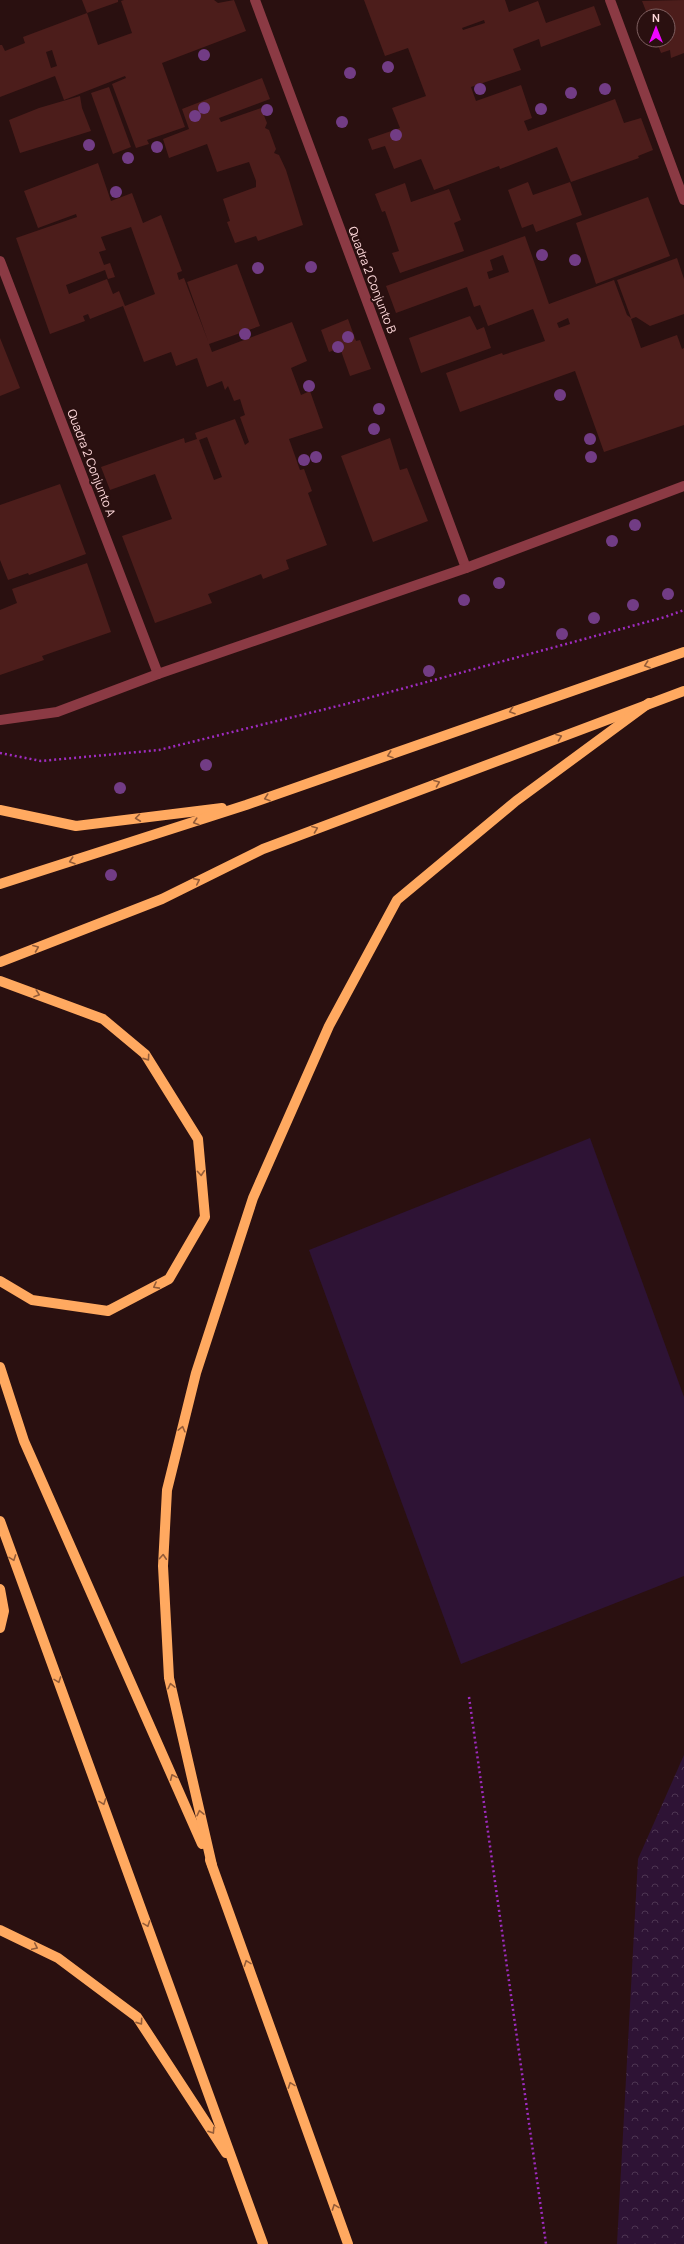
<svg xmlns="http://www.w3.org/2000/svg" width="684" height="2244" font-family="Manrope,sans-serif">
	<defs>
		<pattern id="forest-crowns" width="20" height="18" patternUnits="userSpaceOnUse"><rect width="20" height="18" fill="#2e1335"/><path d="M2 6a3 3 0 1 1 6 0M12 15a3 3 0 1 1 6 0" fill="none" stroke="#4d3552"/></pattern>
	</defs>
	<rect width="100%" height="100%" fill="#2a1010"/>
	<path fill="#2e1335" d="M 590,1138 L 684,1397 L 684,1576 L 461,1664 L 309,1250 Z"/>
	<path fill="url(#forest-crowns)" d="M 684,1755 L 684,2244 L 617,2244 L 638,1859 Z"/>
	<g fill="#4c1d1b" fill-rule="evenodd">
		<path d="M 82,0 L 118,0 L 118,2 L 87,13 Z"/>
		<path d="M 124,0 L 214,0 L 218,3 L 234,0 L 246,31 L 162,63 L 185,127 L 147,140 L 149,144 L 136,148 L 112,84 L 126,78 L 125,76 L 64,100 L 55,76 L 0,97 L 0,45 L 2,45 L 5,51 L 25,43 L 23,37 L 87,13 L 98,45 L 132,33 L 121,1 ZM 52,50 L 57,66 L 51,68 L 46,52 Z"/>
		<path d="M 364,0 L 505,0 L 509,12 L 538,1 L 546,23 L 594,6 L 601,25 L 541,47 L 539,39 L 513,49 L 521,70 L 471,87 L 476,101 L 521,85 L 532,118 L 524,121 L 528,131 L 615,99 L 624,123 L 641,118 L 653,150 L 638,156 L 639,158 L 571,182 L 557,147 L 500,169 L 499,166 L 434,190 L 421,159 L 394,169 L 385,146 L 372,150 L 368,139 L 400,128 L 392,108 L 426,96 L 408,48 L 385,56 ZM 484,20 L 485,23 L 463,30 L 462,28 Z"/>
		<path d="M 684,0 L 684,53 L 671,58 L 670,50 L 661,53 L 656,40 L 668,40 L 668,16 L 648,16 L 642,1 Z"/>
		<path d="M 262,78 L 270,99 L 219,118 L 221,122 L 261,108 L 267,123 L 265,128 L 269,130 L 276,149 L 274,153 L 279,155 L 286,170 L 303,225 L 258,241 L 256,236 L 235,243 L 227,222 L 230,221 L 223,199 L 256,187 L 256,181 L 249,162 L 217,172 L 207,144 L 169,158 L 163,139 L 189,129 L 182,109 Z"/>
		<path d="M 109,87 L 131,147 L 113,154 L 91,93 Z"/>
		<path d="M 80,96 L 82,108 L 91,131 L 20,153 L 9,120 L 39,108 Z"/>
		<path d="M 98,163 L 111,201 L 132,193 L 143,223 L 161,215 L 182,271 L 177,273 L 179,280 L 184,278 L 208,341 L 187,282 L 237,264 L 260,326 L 209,344 L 212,352 L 292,322 L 307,361 L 291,368 L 301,395 L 310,391 L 323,428 L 289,439 L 300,470 L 304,469 L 312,491 L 308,493 L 327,545 L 286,560 L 289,569 L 263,579 L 261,574 L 208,594 L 212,603 L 155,623 L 122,536 L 172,519 L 155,474 L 110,490 L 101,467 L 184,438 L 185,443 L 197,439 L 195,433 L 235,419 L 245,445 L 249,442 L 240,417 L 245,415 L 240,399 L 234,401 L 228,386 L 225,390 L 222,381 L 207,387 L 197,358 L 176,366 L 171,352 L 144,362 L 123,306 L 90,319 L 88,314 L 83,316 L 85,321 L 50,334 L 16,238 L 77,217 L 76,214 L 38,228 L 24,191 ZM 131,227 L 155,294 L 125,306 L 119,291 L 113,294 L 107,279 L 69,294 L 66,285 L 105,270 L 108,279 L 115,277 L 110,263 L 104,265 L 99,252 L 106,250 L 101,237 ZM 207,437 L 222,477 L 214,480 L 199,440 Z"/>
		<path d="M 528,182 L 533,195 L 570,182 L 582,215 L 536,232 L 533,224 L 522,228 L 508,190 Z"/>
		<path d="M 405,183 L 411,202 L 449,189 L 461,220 L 454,223 L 464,251 L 400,273 L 392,253 L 399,251 L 385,211 L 382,212 L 375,194 Z"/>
		<path d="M 648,197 L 670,256 L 596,284 L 576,223 Z"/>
		<path d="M 525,236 L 549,304 L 614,280 L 627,315 L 631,318 L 617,280 L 677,258 L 684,279 L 684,314 L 650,326 L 636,317 L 631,319 L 641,348 L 677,335 L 682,349 L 684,348 L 684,425 L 604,452 L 575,371 L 460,412 L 446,373 L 502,353 L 503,355 L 545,341 L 533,309 L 488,326 L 480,305 L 474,307 L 467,287 L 396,313 L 386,286 ZM 503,255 L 509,272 L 489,279 L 487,272 L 493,270 L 490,260 ZM 568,318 L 570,324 L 559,328 L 557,323 Z"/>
		<path d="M 470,316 L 477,330 L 484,327 L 491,348 L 421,373 L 409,338 Z"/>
		<path d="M 348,319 L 356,341 L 360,340 L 371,369 L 350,376 L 340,348 L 329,352 L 321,330 Z"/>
		<path d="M 0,338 L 20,388 L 0,396 Z"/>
		<path d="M 390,438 L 400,470 L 407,468 L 428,521 L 373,542 L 341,456 Z"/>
		<path d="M 60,484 L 86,554 L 29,575 L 28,573 L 8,580 L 0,560 L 0,505 Z"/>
		<path d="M 87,563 L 111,632 L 42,656 L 44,660 L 0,675 L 0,610 L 17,603 L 12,589 Z"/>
	</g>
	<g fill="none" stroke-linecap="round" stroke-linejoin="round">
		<g stroke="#9e2cc0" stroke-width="2.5" stroke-dasharray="2 3" stroke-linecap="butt">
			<path d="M 0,753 L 41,761 L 159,750 L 346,704 L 665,617 L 684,610"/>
			<path d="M 469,1697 L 546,2244"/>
		</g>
		<g stroke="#8b3a44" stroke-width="10">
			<path d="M 255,0 L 466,568"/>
			<path d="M 610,0 L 684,200"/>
			<path d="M 0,261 L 158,674"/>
			<path d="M 0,720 L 57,712 L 158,674 L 466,568 L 684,486"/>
		</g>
		<g stroke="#ffa960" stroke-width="10">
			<path d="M 0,810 L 76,826 L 222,808"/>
			<path d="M 0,884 L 246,805 L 684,652"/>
			<path d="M 0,962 L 162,899 L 263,849 L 684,691"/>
			<path d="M 0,981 L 103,1019 L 145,1054 L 198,1139 L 205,1217 L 169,1279 L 108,1311 L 32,1300 L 0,1281"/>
			<path d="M 0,1367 L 24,1441 L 202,1844"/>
			<path d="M 0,1521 L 263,2244"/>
			<path d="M 0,1589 L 4,1611 L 0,1628"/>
			<path d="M 210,1860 L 348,2244"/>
			<path d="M 212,1865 L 169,1678 L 163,1566 L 167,1490 L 196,1373 L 253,1198 L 329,1026 L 397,900 L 516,801 L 649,703"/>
			<path d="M 0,1930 L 58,1958 L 137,2017 L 226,2153"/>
		</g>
	</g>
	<g fill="#723c85">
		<circle cx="204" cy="55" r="6"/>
		<circle cx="388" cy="67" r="6"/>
		<circle cx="350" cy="73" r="6"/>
		<circle cx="480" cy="89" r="6"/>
		<circle cx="605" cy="89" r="6"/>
		<circle cx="571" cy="93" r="6"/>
		<circle cx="204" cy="108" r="6"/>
		<circle cx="541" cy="109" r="6"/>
		<circle cx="267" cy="110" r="6"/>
		<circle cx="195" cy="116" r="6"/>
		<circle cx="342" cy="122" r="6"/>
		<circle cx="396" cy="135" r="6"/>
		<circle cx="89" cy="145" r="6"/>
		<circle cx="157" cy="147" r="6"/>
		<circle cx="128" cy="158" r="6"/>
		<circle cx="116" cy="192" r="6"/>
		<circle cx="542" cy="255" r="6"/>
		<circle cx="575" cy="260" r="6"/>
		<circle cx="311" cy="267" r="6"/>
		<circle cx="258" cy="268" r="6"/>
		<circle cx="245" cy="334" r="6"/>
		<circle cx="348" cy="337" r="6"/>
		<circle cx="338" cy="347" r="6"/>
		<circle cx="309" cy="386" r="6"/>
		<circle cx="560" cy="395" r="6"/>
		<circle cx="379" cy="409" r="6"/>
		<circle cx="374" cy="429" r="6"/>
		<circle cx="590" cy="439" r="6"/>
		<circle cx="316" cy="457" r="6"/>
		<circle cx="591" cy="457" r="6"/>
		<circle cx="304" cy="460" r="6"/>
		<circle cx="635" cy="525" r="6"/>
		<circle cx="612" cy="541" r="6"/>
		<circle cx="499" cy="583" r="6"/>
		<circle cx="668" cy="594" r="6"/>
		<circle cx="464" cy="600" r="6"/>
		<circle cx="633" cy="605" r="6"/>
		<circle cx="594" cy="618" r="6"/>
		<circle cx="562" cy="634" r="6"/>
		<circle cx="429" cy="671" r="6"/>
		<circle cx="206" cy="765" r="6"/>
		<circle cx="120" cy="788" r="6"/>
		<circle cx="111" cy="875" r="6"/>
	</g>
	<defs><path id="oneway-chevron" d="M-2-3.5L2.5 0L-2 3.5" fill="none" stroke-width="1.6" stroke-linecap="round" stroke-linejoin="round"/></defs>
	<g stroke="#945c38">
		<use href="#oneway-chevron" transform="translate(647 665) rotate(161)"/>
		<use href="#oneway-chevron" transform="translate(512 711) rotate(161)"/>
		<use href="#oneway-chevron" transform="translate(559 737) rotate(-21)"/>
		<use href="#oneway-chevron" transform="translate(390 755) rotate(161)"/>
		<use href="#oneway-chevron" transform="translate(437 783) rotate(-21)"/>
		<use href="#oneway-chevron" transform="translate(267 798) rotate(161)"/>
		<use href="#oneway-chevron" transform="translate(138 818) rotate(173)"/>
		<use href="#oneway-chevron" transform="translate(196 822) rotate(162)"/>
		<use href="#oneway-chevron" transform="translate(315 829) rotate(-21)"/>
		<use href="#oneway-chevron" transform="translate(72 861) rotate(162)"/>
		<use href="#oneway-chevron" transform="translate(197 881) rotate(-26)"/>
		<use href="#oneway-chevron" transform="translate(36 948) rotate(-22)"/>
		<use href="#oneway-chevron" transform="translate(37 994) rotate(19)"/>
		<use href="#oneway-chevron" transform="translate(147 1058) rotate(55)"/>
		<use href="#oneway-chevron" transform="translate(201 1173) rotate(86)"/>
		<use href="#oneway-chevron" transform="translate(156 1286) rotate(152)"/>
		<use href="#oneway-chevron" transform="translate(182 1429) rotate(-76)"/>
		<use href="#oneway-chevron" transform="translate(163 1557) rotate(-86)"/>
		<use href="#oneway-chevron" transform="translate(13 1558) rotate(70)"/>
		<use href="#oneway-chevron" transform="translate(58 1680) rotate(70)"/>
		<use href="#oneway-chevron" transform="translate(171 1686) rotate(-103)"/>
		<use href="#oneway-chevron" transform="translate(173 1777) rotate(-114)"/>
		<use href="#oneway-chevron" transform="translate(103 1802) rotate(70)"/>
		<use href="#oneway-chevron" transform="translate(200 1813) rotate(-103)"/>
		<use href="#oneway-chevron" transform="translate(147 1924) rotate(70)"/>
		<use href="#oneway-chevron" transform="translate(35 1947) rotate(25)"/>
		<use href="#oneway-chevron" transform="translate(247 1963) rotate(-110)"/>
		<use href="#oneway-chevron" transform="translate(140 2022) rotate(55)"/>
		<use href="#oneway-chevron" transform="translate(291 2085) rotate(-110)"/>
		<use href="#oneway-chevron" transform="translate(212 2131) rotate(57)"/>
		<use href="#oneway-chevron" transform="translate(335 2207) rotate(-110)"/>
	</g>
	<g text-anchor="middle" stroke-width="4" stroke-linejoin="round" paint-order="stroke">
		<g font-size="12" fill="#ffd9db" stroke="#2a1010">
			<text transform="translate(372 280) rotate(69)" y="4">Quadra 2 Conjunto B</text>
			<text transform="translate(91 463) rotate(69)" y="4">Quadra 2 Conjunto A</text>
		</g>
	</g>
	<g transform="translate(656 28)"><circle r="19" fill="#2a1010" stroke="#7f6061"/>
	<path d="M0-3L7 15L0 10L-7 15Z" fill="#ee05ff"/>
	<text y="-6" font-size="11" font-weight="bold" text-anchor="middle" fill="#ffd9db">N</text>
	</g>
</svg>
